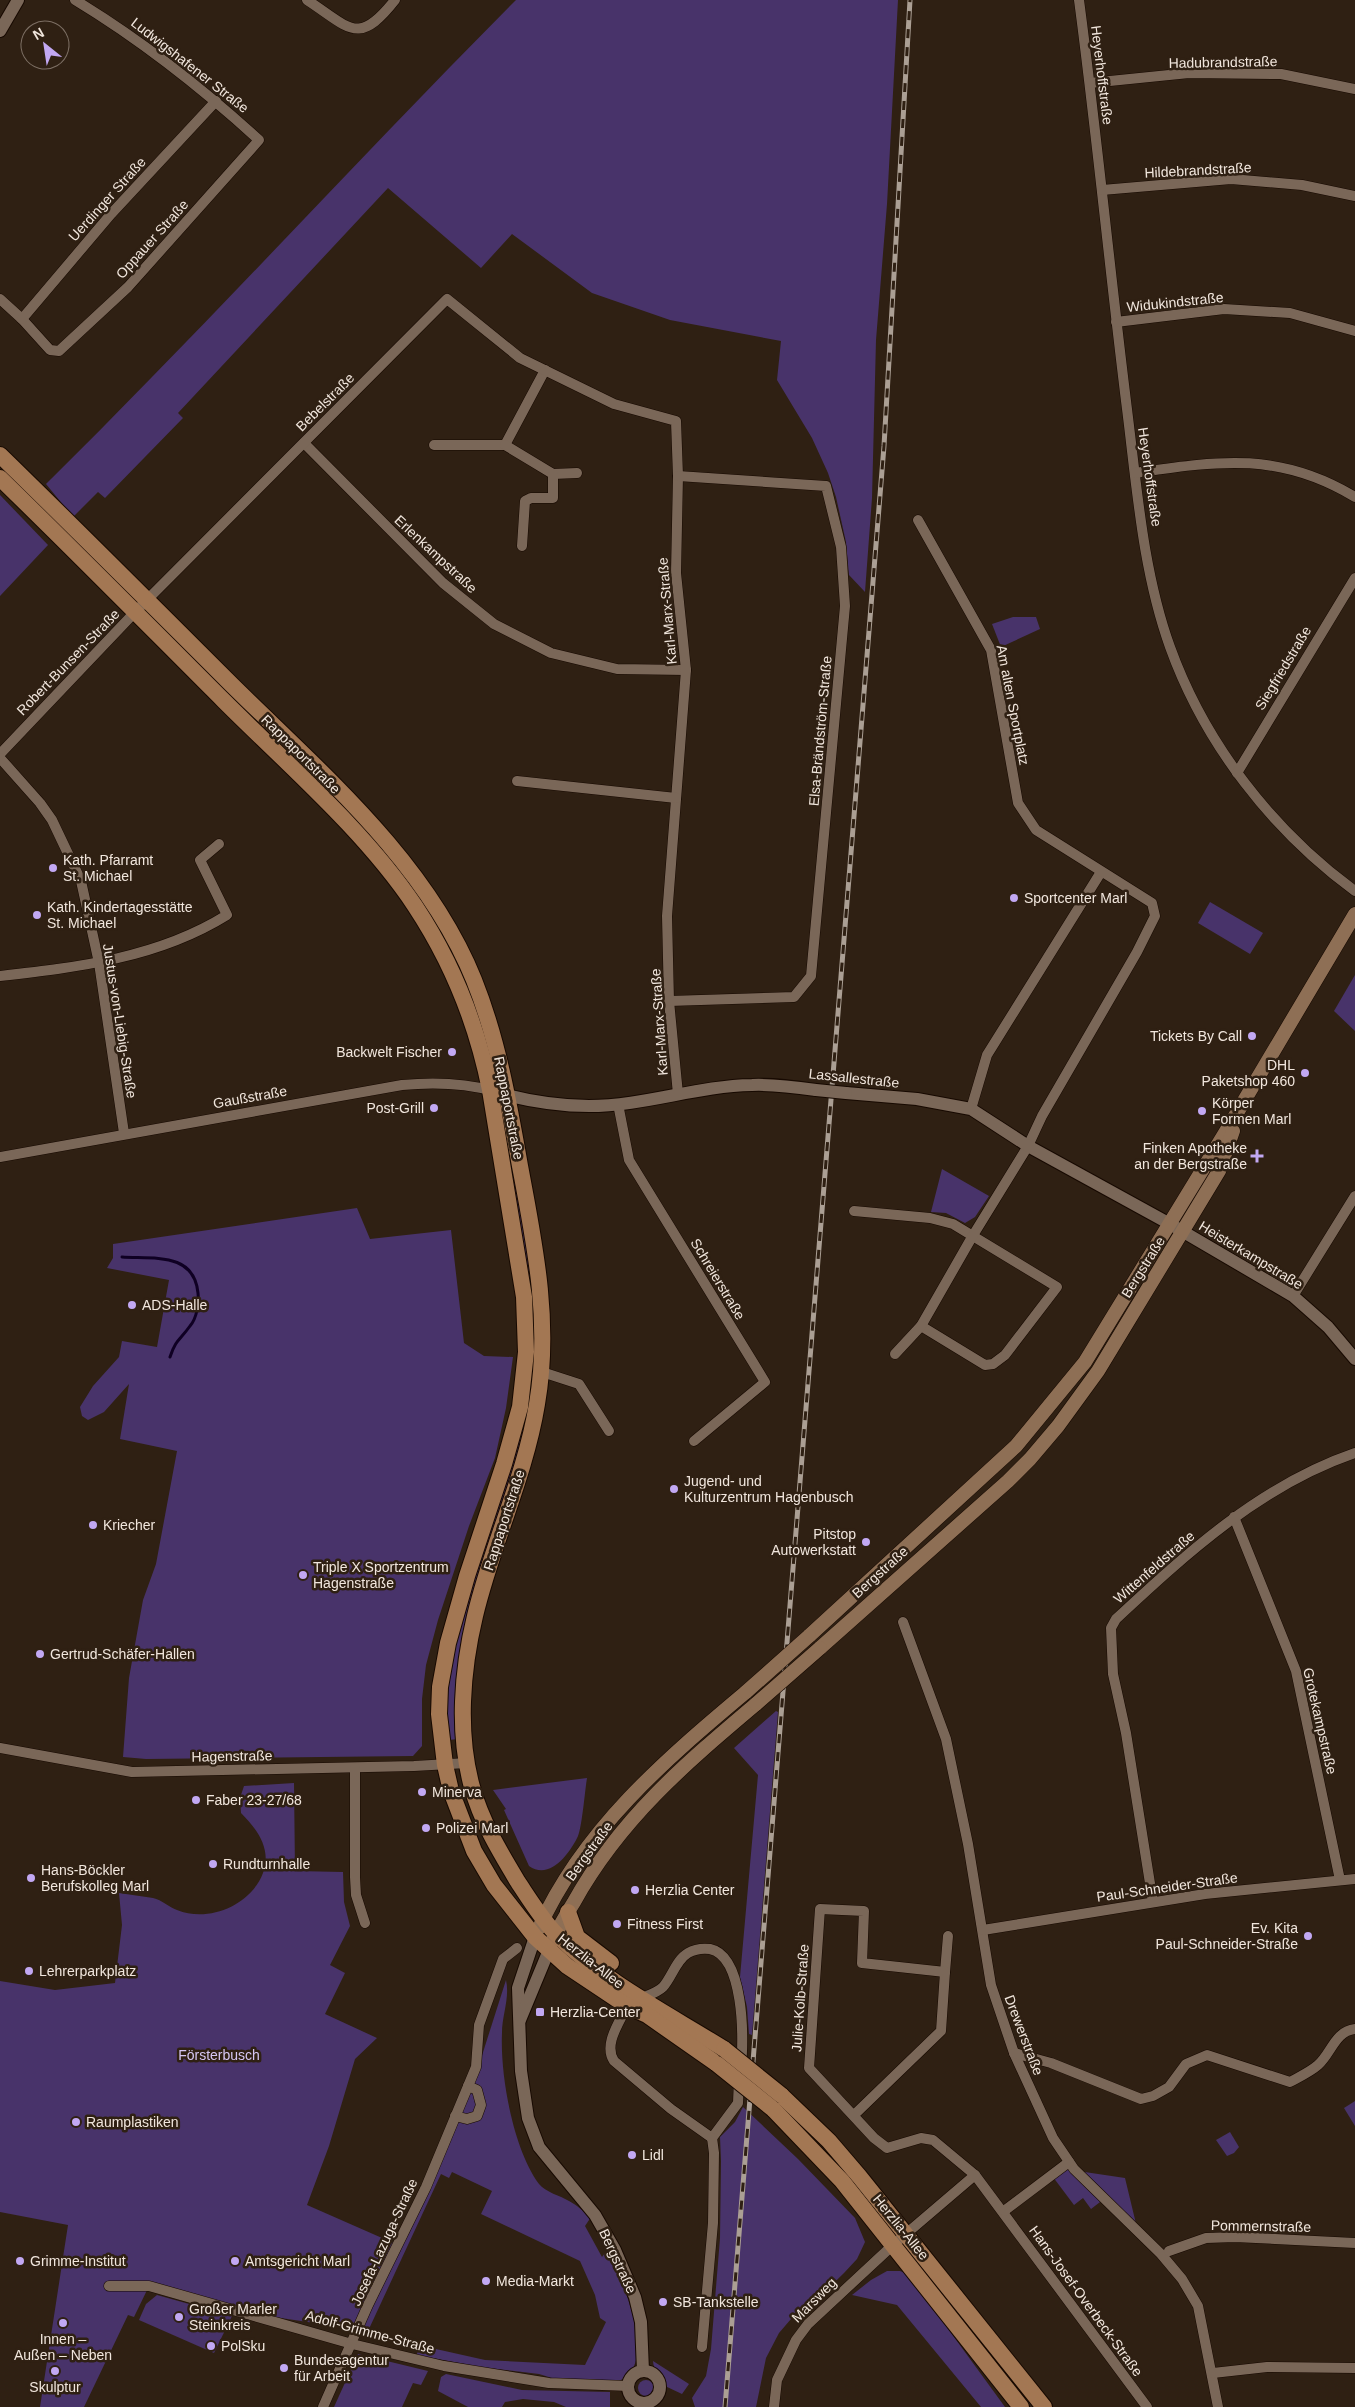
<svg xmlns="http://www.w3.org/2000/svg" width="1355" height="2407" font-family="Arial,sans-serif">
	<rect width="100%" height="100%" fill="#2f2013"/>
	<g fill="#48336a">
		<path d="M 516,0 L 898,0 L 887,204 L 876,340 L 872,498 L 865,592 L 849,575 L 846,542 L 836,497 L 828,473 L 812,438 L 777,380 L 781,341 L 670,320 L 592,293 L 512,234 L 481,268 L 388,188 L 178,413 L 183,418 L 105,498 L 98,492 L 73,517 L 46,484 C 206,326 357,160 516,0 Z"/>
		<path d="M 0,495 L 48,545 L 0,596 Z"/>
		<path d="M 1013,617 L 1036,617 L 1040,629 L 1001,647 L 992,624 Z"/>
		<path d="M 1210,902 L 1263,933 L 1250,954 L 1198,923 Z"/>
		<path d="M 1355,975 L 1355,1031 L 1334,1011 Z"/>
		<path d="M 506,1134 L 532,1276 L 537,1357 L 527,1428 L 503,1502 L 459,1739 L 448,1740 L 447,1690 L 452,1649 L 526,1403 L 503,1135 Z"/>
		<path d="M 942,1169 L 989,1196 L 975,1217 L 965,1223 L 946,1213 L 931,1212 Z"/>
		<path d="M 357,1208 L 370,1239 L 451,1230 L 464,1343 L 484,1356 L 513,1357 L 506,1408 L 495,1458 L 469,1526 L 438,1620 L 426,1665 L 422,1699 L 422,1746 L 413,1756 L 146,1759 L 123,1757 L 129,1678 L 143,1600 L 156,1564 L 177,1451 L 120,1439 L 129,1384 L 104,1412 L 88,1420 L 82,1416 L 80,1407 L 93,1386 L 119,1357 L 122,1341 L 157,1347 L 169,1280 L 107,1268 L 113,1258 L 113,1244 Z"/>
		<path d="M 776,1711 L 778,1712 L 752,2035 L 749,2034 L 747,2007 L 740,1977 L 758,1775 L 734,1748 Z"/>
		<path d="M 587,1778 C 585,1790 582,1827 578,1836 C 570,1853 550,1881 529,1866 L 504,1810 L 506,1809 L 493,1790 Z"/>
		<path d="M 294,1783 L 295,1871 L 343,1872 L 344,1902 L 350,1926 L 330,1965 L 345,1973 L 325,2014 L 377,2038 L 355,2059 L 329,2146 L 307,2205 L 398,2245 L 478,2068 L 506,1980 C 510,1998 502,2015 502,2033 C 500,2075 513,2149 539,2184 C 545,2192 561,2196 569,2201 C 577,2205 584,2212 591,2217 L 585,2226 L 602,2257 L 608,2249 C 620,2277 661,2364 619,2381 L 552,2378 L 539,2374 L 480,2367 L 417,2355 L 418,2345 L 485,2360 L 585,2365 L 606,2322 L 600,2318 L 595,2295 L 580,2261 L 481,2214 L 492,2191 L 452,2172 L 449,2178 L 441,2174 L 368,2331 L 241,2312 L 149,2286 L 134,2317 L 128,2315 L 84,2407 L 40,2407 L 68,2225 L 0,2212 L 0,1981 L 55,1990 L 115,1983 L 122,1925 L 119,1893 C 130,1895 142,1896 153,1898 C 162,1900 169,1907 177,1910 C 209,1923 251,1905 263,1873 C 272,1849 257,1829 241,1813 L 240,1798 L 244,1786 Z"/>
		<path d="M 1355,2101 L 1355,2126 L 1344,2108 Z"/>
		<path d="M 743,2107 L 798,2159 L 855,2218 L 865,2242 L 857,2259 L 844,2273 L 802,2314 L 791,2319 L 779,2333 L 766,2358 L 756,2407 L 695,2407 L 692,2398 L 706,2376 L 711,2349 L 720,2238 L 721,2161 L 720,2137 L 735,2122 Z"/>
		<path d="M 1230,2132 L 1239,2147 L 1234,2153 L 1227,2156 L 1216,2140 Z"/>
		<path d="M 1071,2164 L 1078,2171 L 1125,2178 L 1138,2232 L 1104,2199 L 1091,2209 L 1083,2198 L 1074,2205 L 1053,2177 Z"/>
		<path d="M 887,2271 L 900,2271 L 908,2274 L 1005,2407 L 981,2407 L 897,2305 L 852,2295 L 871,2280 Z"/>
		<path d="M 157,2295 L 232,2316 L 214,2353 L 139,2320 L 146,2304 Z"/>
		<path d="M 358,2354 L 428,2371 L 421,2385 L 413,2383 L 402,2407 L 334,2407 Z"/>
		<path d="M 653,2361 L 689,2384 L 682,2394 L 665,2386 C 662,2377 653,2370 653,2361 Z"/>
		<path d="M 446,2374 L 522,2390 L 610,2392 L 610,2407 L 566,2407 L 554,2402 L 523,2399 L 505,2402 L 502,2407 L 468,2407 L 438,2391 L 441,2377 Z"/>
		<circle cx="646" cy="2388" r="8"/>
	</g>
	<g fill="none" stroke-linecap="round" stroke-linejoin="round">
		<path stroke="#0f0023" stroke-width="3" d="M 122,1257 C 154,1259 194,1252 198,1293 C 199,1303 197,1318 190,1326 C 180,1340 176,1339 170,1357"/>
		<defs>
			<g id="minor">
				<path d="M 307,0 C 350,28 358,47 395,0"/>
				<path d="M 1079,0 C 1097,136 1110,273 1127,409 C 1137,489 1143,572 1170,647 C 1205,744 1272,830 1355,891"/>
				<path d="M 1090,83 L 1189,73 L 1281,74 L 1355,89"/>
				<path d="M 1102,190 L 1231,179 L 1302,185 L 1355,196"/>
				<path d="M 0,299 L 22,319 L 50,350 L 59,351 L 128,287 L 259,140 C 202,88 141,40 75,0"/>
				<path d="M 22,319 L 111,214 L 216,101"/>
				<path d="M 1116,322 L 1224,309 L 1290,313 L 1355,331"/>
				<path d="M 304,443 L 443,583 L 494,624 L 551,653 L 617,669 L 686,670"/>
				<path d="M 434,445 L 505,445 L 545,370"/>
				<path d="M 505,445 L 553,474 L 577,473"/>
				<path d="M 1135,473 C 1218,461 1279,451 1355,497"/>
				<path d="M 522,546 L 525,501 L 531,498 L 553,498 L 553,474"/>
				<path d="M 0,754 L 136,611 L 447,299 L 520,358 L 614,404 L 676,421 L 678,476 L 676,573 L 686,670 L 667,916 L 669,1001 L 678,1094"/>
				<path d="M 0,758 L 40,803 L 52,820 L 81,881 L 99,963 L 124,1133"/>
				<path d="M 1237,773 L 1355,578"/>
				<path d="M 517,781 L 676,798"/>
				<path d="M 0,976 C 79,967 158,958 227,915 L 200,860 L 219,844"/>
				<path d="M 669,1001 L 794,997 L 811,976 L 845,606 L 841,547 L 826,486 L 678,476"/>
				<path d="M 618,1104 L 629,1160 L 765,1382 L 694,1441"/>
				<path d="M 971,1109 L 987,1055 L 1101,872"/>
				<path d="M 0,1157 L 402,1085 C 432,1082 464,1083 494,1091"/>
				<path d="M 854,1211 L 930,1218 L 953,1224 L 1057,1287 L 1005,1355 L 993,1364 L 985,1365 L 921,1326"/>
				<path d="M 1293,1296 L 1355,1196"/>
				<path d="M 895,1354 L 921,1326 L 972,1237 L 1028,1146 L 1042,1116 L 1137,952 L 1155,916 L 1152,903 L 1036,830 L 1018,803 L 991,650 L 918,520"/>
				<path d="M 542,1372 L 579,1384 L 609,1431"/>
				<path d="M 1234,1517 L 1296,1671 L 1340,1880"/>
				<path d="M 903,1622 L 946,1739 L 968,1844 L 991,1985 L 1014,2053 L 1053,2138 L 1074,2169 L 1161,2254 L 1182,2279 L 1198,2306 L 1218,2407"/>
				<path d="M 0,1748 L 132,1772 L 414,1766 L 467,1763"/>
				<path d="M 355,1768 L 355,1877 L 356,1895 L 365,1923"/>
				<path d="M 1153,1902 L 1126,1733 L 1113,1674 L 1111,1628 L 1116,1619 C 1187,1553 1261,1485 1355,1453"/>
				<path d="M 983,1930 L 1205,1894 L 1355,1879"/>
				<path d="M 945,1972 L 948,1936"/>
				<path d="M 642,1998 C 649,1995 658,1992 663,1987 C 672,1977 676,1960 688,1953 C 695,1949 702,1948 710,1949 C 744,1956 744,2038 741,2065"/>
				<path d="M 627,2006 C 620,2022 603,2044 614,2061 L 671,2109 L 712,2138 L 738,2103 L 739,2079"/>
				<path d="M 1014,2053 L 1051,2063 L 1141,2099 L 1153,2096 L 1169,2087 L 1186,2064 L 1207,2055 L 1290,2082 C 1299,2077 1310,2072 1318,2065 C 1331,2054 1335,2031 1355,2029"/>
				<path d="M 854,2115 L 941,2031 L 945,1972 L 862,1963 L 864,1911 L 820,1909 L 809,2068 L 874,2138 L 887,2148 L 921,2138 L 933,2140 L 975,2175 L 1147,2407"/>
				<path d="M 455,2116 L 467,2119 L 477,2116 L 481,2105 L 477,2090 L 468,2086"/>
				<path d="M 1004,2211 L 1069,2162"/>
				<path d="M 1169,2251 L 1206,2238 L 1235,2237 L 1355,2243"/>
				<path d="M 109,2286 L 149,2286 L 352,2344 L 444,2366 L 549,2383 L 629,2386"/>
				<path d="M 702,2347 L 713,2223 L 714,2153 L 712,2138"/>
				<path d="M 1213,2373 L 1267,2367 L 1355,2368"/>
				<path d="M 323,2407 L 368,2305 L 426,2187 L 476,2067 L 479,2025 L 503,1959 L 517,1948"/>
				<path d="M 774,2407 L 777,2380 L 796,2340 L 808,2324 L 893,2245 L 975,2175"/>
			</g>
			<g id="tertiary">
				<path d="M 0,31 L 18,0"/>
				<path d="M 846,1093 L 917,1099 L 971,1109 L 1028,1146 L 1170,1224 L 1293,1296 L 1328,1327 L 1355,1359"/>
				<path d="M 506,1095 C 534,1102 560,1106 589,1106 C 644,1106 697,1086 752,1085 C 774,1084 795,1087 816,1090"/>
				<path d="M 535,1937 L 518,1988 L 521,2071 L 528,2118 L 539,2147 L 595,2215 L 615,2250 L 635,2297 L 641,2322 L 643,2371"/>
				<path d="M 520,2020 L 549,1950"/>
				<circle cx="644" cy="2387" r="16"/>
			</g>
			<g id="secondary">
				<path d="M 809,1636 L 1016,1446 L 1085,1362 L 1225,1133 L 1355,914"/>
				<path d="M 820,1648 L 1008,1481 L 1030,1459 L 1058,1426 L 1098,1371 L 1219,1171 L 1233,1131"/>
				<path d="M 539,1928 C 583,1830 666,1759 746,1692"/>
				<path d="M 552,1942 C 558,1928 566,1915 574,1902 C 620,1819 685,1764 756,1704"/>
			</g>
			<g id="primary">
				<path d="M 0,455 C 78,531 155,608 232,685 C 321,773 426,861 474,980 C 498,1040 509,1103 520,1166 C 535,1245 551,1323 537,1404 C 525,1477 492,1544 475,1616 C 462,1670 457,1733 472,1787 C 481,1821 500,1852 518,1882 C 530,1900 542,1920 558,1936 C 605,1982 668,2014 724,2049"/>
				<path d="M 0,478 C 76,552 150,627 224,701 C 287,764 366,832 415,906 C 452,962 477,1025 490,1090 L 524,1297 L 526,1352 L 520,1407 L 504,1464 L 467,1576 L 448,1643 L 440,1687 L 439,1714 L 445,1765 L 451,1791 L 474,1851 L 494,1885 L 535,1937 L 567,1966 L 627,2006 L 647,2015 L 717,2064"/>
				<path d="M 568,1912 L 577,1937 L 611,1963"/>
				<path d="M 781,2095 L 829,2141 L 859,2176 L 1044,2407"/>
				<path d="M 773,2109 L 842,2181 L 1021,2407"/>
			</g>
		</defs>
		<use href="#minor" stroke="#170901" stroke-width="11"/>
		<use href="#tertiary" stroke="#170901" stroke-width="14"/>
		<use href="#secondary" stroke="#170901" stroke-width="15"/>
		<use href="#primary" stroke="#170901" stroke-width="18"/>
		<use href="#minor" stroke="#7a6758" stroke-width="10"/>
		<use href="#tertiary" stroke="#7a6758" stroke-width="12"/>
		<use href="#secondary" stroke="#8e6f55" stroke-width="14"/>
		<use href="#primary" stroke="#a37753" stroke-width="16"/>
		<defs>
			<path id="rail" d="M 725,2407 L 884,446 L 910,0"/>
		</defs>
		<use href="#rail" stroke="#ab9f94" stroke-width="5"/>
		<use href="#rail" stroke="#2f2013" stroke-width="3" stroke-dasharray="9" stroke-linecap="butt"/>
		<defs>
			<path id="tertiary-bridge" d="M 816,1090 L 846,1093"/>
			<g id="secondary-bridge">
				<path d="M 746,1692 L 809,1636"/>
				<path d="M 756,1704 L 820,1648"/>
			</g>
			<g id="primary-bridge">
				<path d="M 724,2049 L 781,2095"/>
				<path d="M 717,2064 L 773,2109"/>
			</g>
		</defs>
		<use href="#tertiary-bridge" stroke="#170901" stroke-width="14" stroke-linecap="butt"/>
		<use href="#secondary-bridge" stroke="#170901" stroke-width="15" stroke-linecap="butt"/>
		<use href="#primary-bridge" stroke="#170901" stroke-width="18" stroke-linecap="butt"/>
		<use href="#tertiary-bridge" stroke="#7a6758" stroke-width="12"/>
		<use href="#secondary-bridge" stroke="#8e6f55" stroke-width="14"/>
		<use href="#primary-bridge" stroke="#a37753" stroke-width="16"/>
	</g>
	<g fill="#c2a8f3" stroke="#2f2013" stroke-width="2">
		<circle cx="53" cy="868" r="5"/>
		<circle cx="1014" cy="898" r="5"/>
		<circle cx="37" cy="915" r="5"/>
		<circle cx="1252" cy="1036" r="5"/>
		<circle cx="452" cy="1052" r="5"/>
		<circle cx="1305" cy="1073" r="5"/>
		<circle cx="434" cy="1108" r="5"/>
		<circle cx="1202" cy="1111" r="5"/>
		<path d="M1254.5 1148.5h5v5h5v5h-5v5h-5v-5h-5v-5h5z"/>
		<circle cx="132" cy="1305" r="5"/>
		<circle cx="674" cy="1489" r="5"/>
		<circle cx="93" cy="1525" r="5"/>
		<circle cx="866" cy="1542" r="5"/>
		<circle cx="303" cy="1575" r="5"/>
		<circle cx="40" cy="1654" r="5"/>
		<circle cx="422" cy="1792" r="5"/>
		<circle cx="196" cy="1800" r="5"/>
		<circle cx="426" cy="1828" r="5"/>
		<circle cx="213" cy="1864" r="5"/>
		<circle cx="31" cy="1878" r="5"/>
		<circle cx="635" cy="1890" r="5"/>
		<circle cx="617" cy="1924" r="5"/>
		<circle cx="1308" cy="1936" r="5"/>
		<circle cx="29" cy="1971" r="5"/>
		<rect x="535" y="2007" width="10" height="10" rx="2.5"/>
		<circle cx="76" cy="2122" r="5"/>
		<circle cx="632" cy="2155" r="5"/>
		<circle cx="20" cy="2261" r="5"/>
		<circle cx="235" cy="2261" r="5"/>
		<circle cx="486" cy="2281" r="5"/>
		<circle cx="663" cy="2302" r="5"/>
		<circle cx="179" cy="2317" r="5"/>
		<circle cx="63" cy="2323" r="5"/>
		<circle cx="211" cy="2346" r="5"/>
		<circle cx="284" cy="2368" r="5"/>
		<circle cx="55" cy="2371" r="5"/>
	</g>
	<g text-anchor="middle" stroke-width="5" stroke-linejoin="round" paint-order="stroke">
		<g font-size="14" fill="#f1e6dd" stroke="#2f2013">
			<text transform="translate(1223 62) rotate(-1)" y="5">Hadubrandstraße</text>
			<text transform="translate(190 65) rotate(38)" y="5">Ludwigshafener Straße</text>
			<text transform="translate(1102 75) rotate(83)" y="5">Heyerhoffstraße</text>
			<text transform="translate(1198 170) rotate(-3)" y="5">Hildebrandstraße</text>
			<text transform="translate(107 199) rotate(-48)" y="5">Uerdinger Straße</text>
			<text transform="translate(152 239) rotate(-48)" y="5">Oppauer Straße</text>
			<text transform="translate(1175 302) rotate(-6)" y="5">Widukindstraße</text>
			<text transform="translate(325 402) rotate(-45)" y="5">Bebelstraße</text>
			<text transform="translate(1150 477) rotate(82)" y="5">Heyerhoffstraße</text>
			<text transform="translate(436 554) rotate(43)" y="5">Erlenkampstraße</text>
			<text transform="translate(667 611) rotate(-95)" y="5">Karl-Marx-Straße</text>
			<text transform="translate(68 662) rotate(-46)" y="5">Robert-Bunsen-Straße</text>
			<text transform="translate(1283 668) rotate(-59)" y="5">Siegfriedstraße</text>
			<text transform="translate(1013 705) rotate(79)" y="5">Am alten Sportplatz</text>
			<text transform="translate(820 731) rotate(-85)" y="5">Elsa-Brändström-Straße</text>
			<text transform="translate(301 754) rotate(45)" y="5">Rappaportstraße</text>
			<text transform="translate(120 1021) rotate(81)" y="5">Justus-von-Liebig-Straße</text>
			<text transform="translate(659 1022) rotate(-94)" y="5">Karl-Marx-Straße</text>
			<text transform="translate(854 1078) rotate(6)" y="5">Lassallestraße</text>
			<text transform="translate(250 1097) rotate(-10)" y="5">Gaußstraße</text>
			<text transform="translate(509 1108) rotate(79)" y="5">Rappaportstraße</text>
			<text transform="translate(1251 1255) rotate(31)" y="5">Heisterkampstraße</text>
			<text transform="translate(1143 1267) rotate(-58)" y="5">Bergstraße</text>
			<text transform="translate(718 1279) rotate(59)" y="5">Schreierstraße</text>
			<text transform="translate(504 1520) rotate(-72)" y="5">Rappaportstraße</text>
			<text transform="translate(1154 1567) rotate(-41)" y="5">Wittenfeldstraße</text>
			<text transform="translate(880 1572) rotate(-42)" y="5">Bergstraße</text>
			<text transform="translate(1320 1721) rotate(77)" y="5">Grotekampstraße</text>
			<text transform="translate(232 1756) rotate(-1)" y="5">Hagenstraße</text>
			<text transform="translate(589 1851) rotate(-54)" y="5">Bergstraße</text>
			<text transform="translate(1167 1887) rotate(-8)" y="5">Paul-Schneider-Straße</text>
			<text transform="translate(591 1961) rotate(38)" y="5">Herzlia-Allee</text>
			<text transform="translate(800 1998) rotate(-86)" y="5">Julie-Kolb-Straße</text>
			<text transform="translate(1024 2035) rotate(69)" y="5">Drewerstraße</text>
			<text transform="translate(1261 2226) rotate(1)" y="5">Pommernstraße</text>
			<text transform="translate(901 2227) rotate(51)" y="5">Herzlia-Allee</text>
			<text transform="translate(384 2242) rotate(-65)" y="5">Josefa-Lazuga-Straße</text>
			<text transform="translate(618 2261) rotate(65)" y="5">Bergstraße</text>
			<text transform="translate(814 2300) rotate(-45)" y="5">Marsweg</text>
			<text transform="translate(1086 2301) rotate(54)" y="5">Hans-Josef-Overbeck-Straße</text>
			<text transform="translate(370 2332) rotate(15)" y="5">Adolf-Grimme-Straße</text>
		</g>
		<g font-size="14" fill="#f1e6dd" stroke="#2f2013" text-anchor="start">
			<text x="63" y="865">Kath. Pfarramt<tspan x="63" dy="16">St. Michael</tspan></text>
			<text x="1024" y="903">Sportcenter Marl</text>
			<text x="47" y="912">Kath. Kindertagesstätte<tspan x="47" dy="16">St. Michael</tspan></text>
			<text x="1242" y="1041" text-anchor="end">Tickets By Call</text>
			<text x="442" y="1057" text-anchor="end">Backwelt Fischer</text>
			<text x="1295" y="1070" text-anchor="end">DHL<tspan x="1295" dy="16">Paketshop 460</tspan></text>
			<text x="1212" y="1108">Körper<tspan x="1212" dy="16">Formen Marl</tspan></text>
			<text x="424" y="1113" text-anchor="end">Post-Grill</text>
			<text x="1247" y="1153" text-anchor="end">Finken Apotheke<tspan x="1247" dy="16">an der Bergstraße</tspan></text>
			<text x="142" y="1310">ADS-Halle</text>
			<text x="684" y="1486">Jugend- und<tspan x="684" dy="16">Kulturzentrum Hagenbusch</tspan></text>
			<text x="103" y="1530">Kriecher</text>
			<text x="856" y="1539" text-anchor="end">Pitstop<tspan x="856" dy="16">Autowerkstatt</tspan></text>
			<text x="313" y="1572">Triple X Sportzentrum<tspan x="313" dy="16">Hagenstraße</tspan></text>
			<text x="50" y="1659">Gertrud-Schäfer-Hallen</text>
			<text x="432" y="1797">Minerva</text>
			<text x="206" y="1805">Faber 23-27/68</text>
			<text x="436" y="1833">Polizei Marl</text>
			<text x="223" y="1869">Rundturnhalle</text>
			<text x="41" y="1875">Hans-Böckler<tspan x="41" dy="16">Berufskolleg Marl</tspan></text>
			<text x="645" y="1895">Herzlia Center</text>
			<text x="627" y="1929">Fitness First</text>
			<text x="1298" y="1933" text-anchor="end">Ev. Kita<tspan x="1298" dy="16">Paul-Schneider-Straße</tspan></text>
			<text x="39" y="1976">Lehrerparkplatz</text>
			<text x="550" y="2017">Herzlia-Center</text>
			<text x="86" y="2127">Raumplastiken</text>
			<text x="642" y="2160">Lidl</text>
			<text x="30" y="2266">Grimme-Institut</text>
			<text x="245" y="2266">Amtsgericht Marl</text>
			<text x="496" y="2286">Media-Markt</text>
			<text x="673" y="2307">SB-Tankstelle</text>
			<text x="189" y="2314">Großer Marler<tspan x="189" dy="16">Steinkreis</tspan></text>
			<text x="63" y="2344" text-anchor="middle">Innen –<tspan x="63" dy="16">Außen – Neben</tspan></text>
			<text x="221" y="2351">PolSku</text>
			<text x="294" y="2365">Bundesagentur<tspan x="294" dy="16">für Arbeit</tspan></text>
			<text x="55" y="2392" text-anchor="middle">Skulptur</text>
		</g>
		<g font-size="14" fill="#d6c7f4" stroke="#2f2013">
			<text x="219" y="2060">Försterbusch</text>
		</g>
	</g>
	<g transform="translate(45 45) rotate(330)"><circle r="24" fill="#2f2013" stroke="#7d6f64"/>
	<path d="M0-4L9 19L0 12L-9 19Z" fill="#c2a8f3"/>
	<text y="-8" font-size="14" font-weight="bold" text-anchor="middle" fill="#f1e6dd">N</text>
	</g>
</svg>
